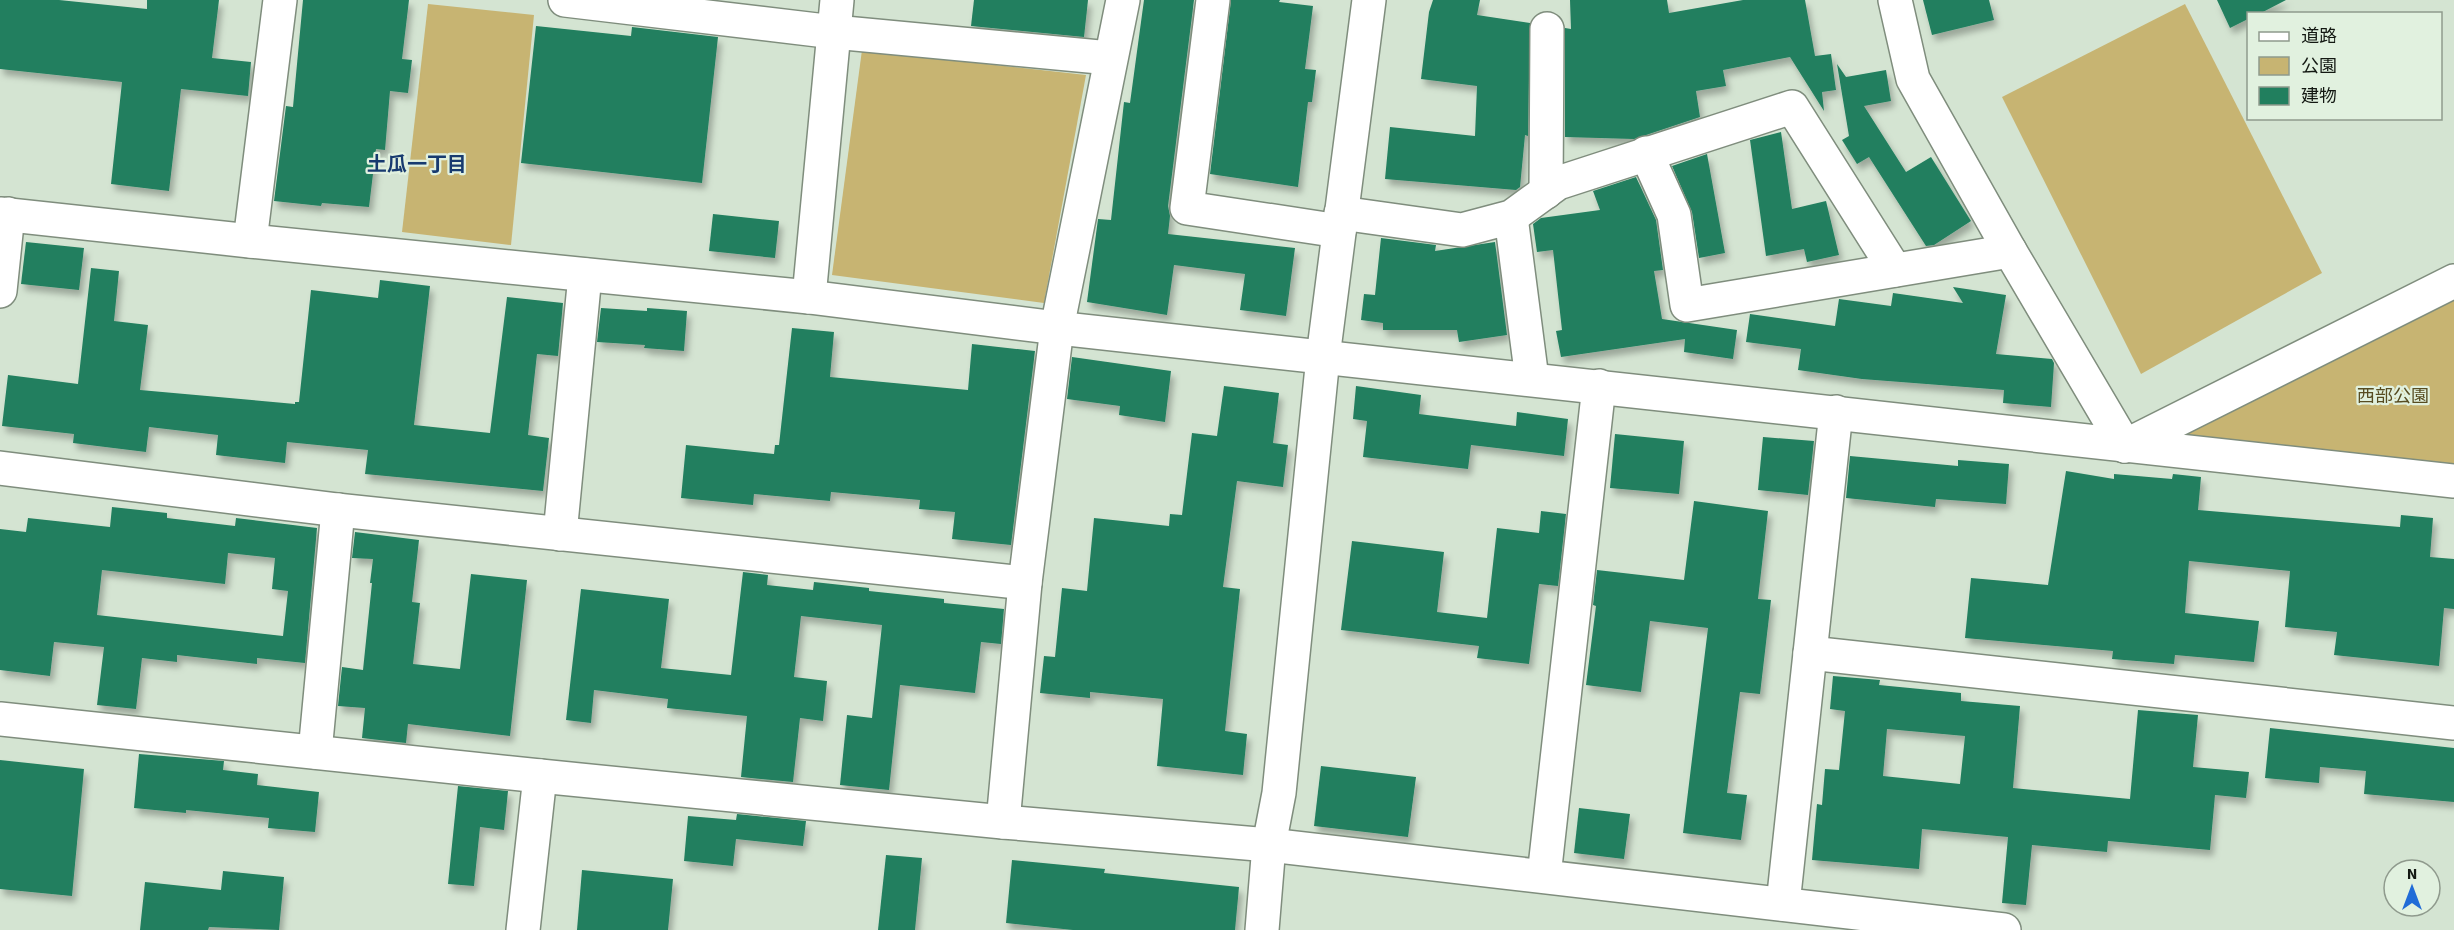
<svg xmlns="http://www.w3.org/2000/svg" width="2454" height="930" font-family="'Source Sans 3','Noto Sans JP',sans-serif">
	<defs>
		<filter id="shadow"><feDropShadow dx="3.5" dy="6" stdDeviation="3" flood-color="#0004"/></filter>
	</defs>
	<rect width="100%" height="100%" fill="#d4e4d2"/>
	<g fill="#c7b472">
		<path d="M 428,4 L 534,15 L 511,245 L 402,232 Z"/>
		<path d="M 2185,4 L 2322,273 L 2141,374 L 2002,97 Z"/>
		<path d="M 862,50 L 1086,75 L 1044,303 L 832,275 Z"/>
		<path d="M 2454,296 L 2454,464 L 2181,434 Z"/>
	</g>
	<g fill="#217f5e" fill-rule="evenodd" filter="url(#shadow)">
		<path d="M 0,0 L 59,0 L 147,9 L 147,0 L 219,0 L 212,58 L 251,62 L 248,96 L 181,89 L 169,191 L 111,184 L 122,82 L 0,69 Z"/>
		<path d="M 303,0 L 409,0 L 402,59 L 412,60 L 408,93 L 390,91 L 385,150 L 376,149 L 369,207 L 322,203 L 321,206 L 274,201 L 286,106 L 293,107 Z"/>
		<path d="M 974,0 L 1088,0 L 1084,37 L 971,26 Z"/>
		<path d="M 1144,0 L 1194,0 L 1168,206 L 1170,216 L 1168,234 L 1295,248 L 1286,316 L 1240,310 L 1245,274 L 1174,265 L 1167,315 L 1087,302 L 1098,219 L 1111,220 L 1124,102 L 1130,103 Z"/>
		<path d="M 1231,0 L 1280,0 L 1279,2 L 1313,6 L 1305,69 L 1316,70 L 1312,102 L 1308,102 L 1298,187 L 1210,174 Z"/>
		<path d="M 1433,0 L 1480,0 L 1477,15 L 1530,23 L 1528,136 L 1525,135 L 1520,187 L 1516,190 L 1385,179 L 1390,127 L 1475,136 L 1477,86 L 1421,79 L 1429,12 Z"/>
		<path d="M 1570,0 L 1667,0 L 1669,13 L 1743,0 L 1805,0 L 1815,56 L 1831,54 L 1836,90 L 1822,92 L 1824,111 L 1790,57 L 1723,70 L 1726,86 L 1696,91 L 1700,117 L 1634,139 L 1565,137 L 1565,28 L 1571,29 Z"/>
		<path d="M 1923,0 L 1989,0 L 1994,20 L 1932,35 Z"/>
		<path d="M 2217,0 L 2286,0 L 2259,14 L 2248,14 L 2248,19 L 2230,28 Z"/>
		<path d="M 536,26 L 631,36 L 632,27 L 718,37 L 702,183 L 521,163 Z"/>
		<path d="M 1837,64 L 1846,77 L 1886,70 L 1891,101 L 1864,106 L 1906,172 L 1931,157 L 1971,221 L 1934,245 L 1926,246 L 1869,157 L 1857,164 L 1842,140 L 1849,136 Z"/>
		<path d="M 1781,132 L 1792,209 L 1826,201 L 1839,255 L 1807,262 L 1804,249 L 1766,256 L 1750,140 Z"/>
		<path d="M 1707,154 L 1725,253 L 1699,258 L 1692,212 L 1672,166 Z"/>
		<path d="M 1636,177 L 1656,220 L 1663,270 L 1654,271 L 1662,319 L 1737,330 L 1733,359 L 1684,352 L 1685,339 L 1561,357 L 1556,331 L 1562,330 L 1553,250 L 1537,252 L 1533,224 L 1541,218 L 1600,210 L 1593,191 Z"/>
		<path d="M 713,214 L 779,221 L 775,258 L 709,251 Z"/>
		<path d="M 1381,238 L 1436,245 L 1435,251 L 1495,242 L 1507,335 L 1459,342 L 1457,330 L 1383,330 L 1383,323 L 1361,320 L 1364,294 L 1375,295 Z"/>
		<path d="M 26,242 L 84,248 L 79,290 L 21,284 Z"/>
		<path d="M 91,268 L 119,271 L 114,321 L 148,325 L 140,390 L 295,404 L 295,402 L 299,402 L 311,290 L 378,298 L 380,280 L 430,286 L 414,425 L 490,433 L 507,297 L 563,303 L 558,356 L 537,354 L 528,435 L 549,438 L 543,491 L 365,474 L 368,450 L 287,442 L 285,463 L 216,455 L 218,435 L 149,427 L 146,452 L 73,443 L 74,434 L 2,426 L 8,375 L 78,384 Z"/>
		<path d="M 1953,287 L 2006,295 L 1996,354 L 2052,359 L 2054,363 L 2051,407 L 2003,403 L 2004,390 L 1862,379 L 1798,370 L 1801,349 L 1746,342 L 1750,314 L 1835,326 L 1839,299 L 1891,306 L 1893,293 L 1963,303 Z"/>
		<path d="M 601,308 L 647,311 L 647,308 L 687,311 L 684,351 L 644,348 L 645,345 L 597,342 Z"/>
		<path d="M 792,328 L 834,332 L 830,377 L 968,390 L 972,344 L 1035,351 L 1011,545 L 952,539 L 955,512 L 919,509 L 920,500 L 831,492 L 830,501 L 754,494 L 753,505 L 681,498 L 686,445 L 774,454 L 775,445 L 779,445 Z"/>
		<path d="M 1072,357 L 1171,371 L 1165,422 L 1119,415 L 1120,406 L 1067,399 Z"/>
		<path d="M 1224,386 L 1279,393 L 1273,443 L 1288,445 L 1283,487 L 1237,481 L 1223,587 L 1240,589 L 1225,731 L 1247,734 L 1243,775 L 1157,766 L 1163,699 L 1090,692 L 1090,698 L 1040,693 L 1044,656 L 1055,657 L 1062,588 L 1087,591 L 1094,518 L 1169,526 L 1170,514 L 1182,515 L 1192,433 L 1217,436 Z"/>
		<path d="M 1356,386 L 1421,395 L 1419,414 L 1516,426 L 1517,412 L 1568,419 L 1564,456 L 1471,445 L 1468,469 L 1363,457 L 1367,421 L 1353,419 Z"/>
		<path d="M 1615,434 L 1684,441 L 1679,494 L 1610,488 Z"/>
		<path d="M 1763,437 L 1814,441 L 1808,495 L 1758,490 Z"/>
		<path d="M 1850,456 L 1958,466 L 1958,460 L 2009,464 L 2006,504 L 1936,499 L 1935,507 L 1846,498 Z"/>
		<path d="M 2066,471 L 2114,479 L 2114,474 L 2172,479 L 2173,474 L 2201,477 L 2198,510 L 2400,527 L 2401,515 L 2433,518 L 2430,557 L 2454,559 L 2454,609 L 2444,608 L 2439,666 L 2334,655 L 2337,632 L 2285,627 L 2290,571 L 2189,561 L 2185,613 L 2259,621 L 2254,662 L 2175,655 L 2174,664 L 2112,659 L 2113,651 L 1965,638 L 1971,578 L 2048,585 Z"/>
		<path d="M 1694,501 L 1768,511 L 1758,599 L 1771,600 L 1760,694 L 1740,692 L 1727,793 L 1747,795 L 1741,840 L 1683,833 L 1708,628 L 1650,621 L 1641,692 L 1586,685 L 1596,606 L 1593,605 L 1597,570 L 1684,580 Z"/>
		<path d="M 112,507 L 167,513 L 167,518 L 235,526 L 236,518 L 317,528 L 305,663 L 257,658 L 257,664 L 177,655 L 177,662 L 142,658 L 136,709 L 97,705 L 104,647 L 54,642 L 50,676 L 0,670 L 0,529 L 26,532 L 28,518 L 110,527 ZM 228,553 L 275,558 L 272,589 L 288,591 L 283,636 L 97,615 L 102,570 L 225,584 Z"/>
		<path d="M 1541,511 L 1566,514 L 1558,586 L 1539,584 L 1529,664 L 1477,658 L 1479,646 L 1341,630 L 1352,541 L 1444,552 L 1437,612 L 1487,618 L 1497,528 L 1539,533 Z"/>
		<path d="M 355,532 L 419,540 L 412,602 L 420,603 L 413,664 L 460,669 L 471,574 L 527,580 L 510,736 L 408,724 L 406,743 L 362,738 L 365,708 L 338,706 L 342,667 L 363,670 L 372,583 L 370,583 L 373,559 L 352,558 Z"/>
		<path d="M 743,572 L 768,575 L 767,585 L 813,590 L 814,582 L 869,588 L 869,591 L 944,599 L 944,603 L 1004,609 L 1001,644 L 981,642 L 975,693 L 900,685 L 889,790 L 840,785 L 847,715 L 872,718 L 882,625 L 801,616 L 794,677 L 827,681 L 823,721 L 800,718 L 793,782 L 741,777 L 747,716 L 667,708 L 668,699 L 594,690 L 591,723 L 566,720 L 581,589 L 669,599 L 661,668 L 731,675 Z"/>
		<path d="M 1833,676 L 1880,680 L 1879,685 L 1961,693 L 1961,701 L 2020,706 L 2013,788 L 2130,799 L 2138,710 L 2198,715 L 2193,767 L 2249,772 L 2246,798 L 2215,795 L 2210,850 L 2108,841 L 2107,852 L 2032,845 L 2026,905 L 2002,903 L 2008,837 L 1922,829 L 1919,869 L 1812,860 L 1817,804 L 1822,805 L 1825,769 L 1839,770 L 1845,711 L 1830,709 ZM 1887,729 L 1965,736 L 1960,784 L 1883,776 Z"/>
		<path d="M 2270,728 L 2454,748 L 2454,802 L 2364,794 L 2366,771 L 2320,767 L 2319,783 L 2265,778 Z"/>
		<path d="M 139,754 L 224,761 L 223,770 L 258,774 L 257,785 L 319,792 L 315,832 L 268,828 L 269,818 L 186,810 L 186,813 L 134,808 Z"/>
		<path d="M 0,760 L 84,769 L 72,896 L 0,889 Z"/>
		<path d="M 1321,766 L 1416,777 L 1408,837 L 1314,826 Z"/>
		<path d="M 458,786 L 508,791 L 504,830 L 480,827 L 474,886 L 448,884 Z"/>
		<path d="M 1579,808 L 1630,814 L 1624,859 L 1574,853 Z"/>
		<path d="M 737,814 L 806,821 L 803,846 L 736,839 L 733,866 L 684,861 L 688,816 L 736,820 Z"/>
		<path d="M 886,855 L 922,858 L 915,930 L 878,930 Z"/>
		<path d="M 1012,860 L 1105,869 L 1104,873 L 1239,887 L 1235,930 L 1073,930 L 1006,923 Z"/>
		<path d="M 582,870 L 673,879 L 668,930 L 577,930 Z"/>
		<path d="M 223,871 L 284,877 L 279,930 L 209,927 L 208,930 L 140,930 L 145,882 L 221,890 Z"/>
	</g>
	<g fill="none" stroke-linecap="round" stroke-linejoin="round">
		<defs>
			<g id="minor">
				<path d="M 565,0 L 834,32 L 1110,58"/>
				<path d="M 1213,0 L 1187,208 L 1339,231"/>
				<path d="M 1895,0 L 1913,79 L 2010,251 L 2125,446"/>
				<path d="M 1646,153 L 1674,215 L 1687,305 L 2010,251"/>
				<path d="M 1546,192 L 1547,29"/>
				<path d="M 1341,213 L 1462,230 L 1511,217 L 1558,183 L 1792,107 L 1895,270"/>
				<path d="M 0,214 L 250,241 L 809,297 L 1057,328 L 2454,481"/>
				<path d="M 1511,217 L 1532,379"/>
				<path d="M 250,241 L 280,0"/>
				<path d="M 0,291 L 8,214"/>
				<path d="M 809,297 L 837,0"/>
				<path d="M 2125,446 L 2454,281"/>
				<path d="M 0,468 L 338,510 L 1025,583"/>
				<path d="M 560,534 L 585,275"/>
				<path d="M 1810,653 L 2454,723"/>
				<path d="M 0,719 L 540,776 L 1003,822 L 1269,845 L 2004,930"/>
				<path d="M 315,752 L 338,510"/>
				<path d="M 1003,822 L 1025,583 L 1057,328 L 1123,0"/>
				<path d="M 1544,876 L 1599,386"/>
				<path d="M 1783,904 L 1836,412"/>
				<path d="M 523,930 L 540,776"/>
				<path d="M 1262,930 L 1269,845 L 1279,793 L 1323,357 L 1369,0"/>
			</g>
		</defs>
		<use href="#minor" stroke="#7f8d7d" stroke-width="36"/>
		<use href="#minor" stroke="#fff" stroke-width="33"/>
	</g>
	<g text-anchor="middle" stroke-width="4.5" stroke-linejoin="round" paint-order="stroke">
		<g font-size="18" fill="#574c21" stroke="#e1f1df">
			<text x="2393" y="402">西部公園</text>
		</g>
		<g font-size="20" font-weight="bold" fill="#173a6f" stroke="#e1f1df">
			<text x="417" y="171">土瓜一丁目</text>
		</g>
	</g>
	<rect x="2247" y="12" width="195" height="108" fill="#e1f1df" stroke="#8f9a8d" stroke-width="1.5"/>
	<rect x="2259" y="32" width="30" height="9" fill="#ffffff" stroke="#8f9a8d" stroke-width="1.5"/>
	<text x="2301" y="42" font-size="18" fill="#131812">道路</text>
	<rect x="2259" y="57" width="30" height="18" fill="#c7b472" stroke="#8f9a8d" stroke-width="1.5"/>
	<text x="2301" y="72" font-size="18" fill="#131812">公園</text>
	<rect x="2259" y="87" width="30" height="18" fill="#217f5e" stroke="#8f9a8d" stroke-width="1.5"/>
	<text x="2301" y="102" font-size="18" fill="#131812">建物</text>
	<g transform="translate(2412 888)"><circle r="28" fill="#e1f1df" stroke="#8f9a8d" stroke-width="1.5"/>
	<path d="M0-4.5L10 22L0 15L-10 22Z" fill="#216cd7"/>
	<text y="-9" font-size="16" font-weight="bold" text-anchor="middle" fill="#131812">N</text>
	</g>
</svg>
